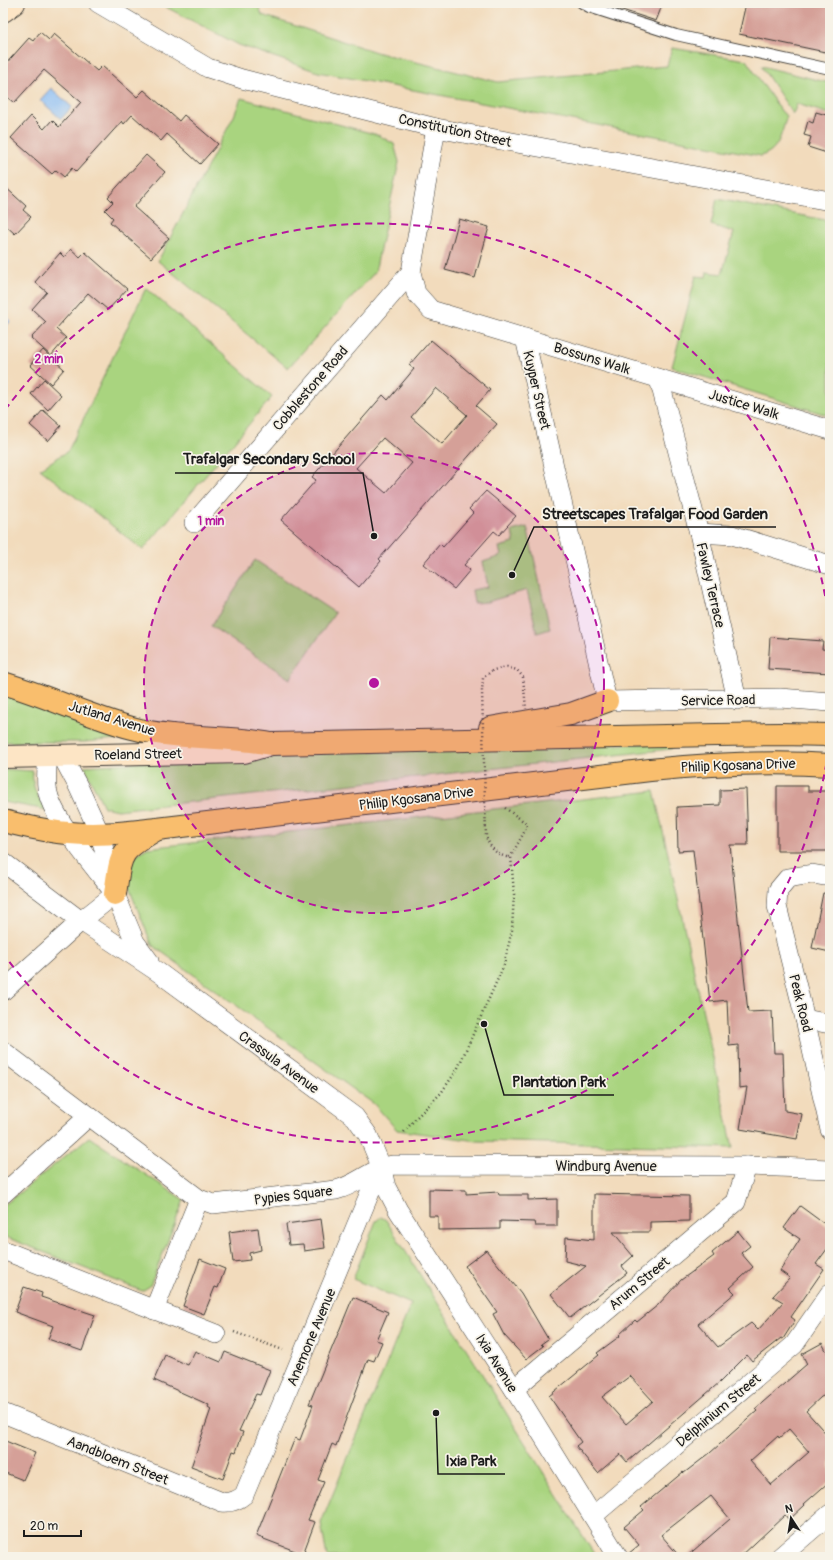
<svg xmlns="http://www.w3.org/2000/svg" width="833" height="1560" font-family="Pangolin,sans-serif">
	<rect width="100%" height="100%" fill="#f7f3e8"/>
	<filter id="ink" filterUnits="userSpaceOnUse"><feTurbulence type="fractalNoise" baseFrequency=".025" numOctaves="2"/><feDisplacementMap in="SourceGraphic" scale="8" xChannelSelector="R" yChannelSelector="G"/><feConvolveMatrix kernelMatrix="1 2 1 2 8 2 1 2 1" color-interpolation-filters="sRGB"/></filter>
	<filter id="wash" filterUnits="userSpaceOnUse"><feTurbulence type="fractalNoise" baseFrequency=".012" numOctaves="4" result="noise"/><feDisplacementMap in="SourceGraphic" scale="16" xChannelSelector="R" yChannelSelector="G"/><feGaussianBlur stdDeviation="0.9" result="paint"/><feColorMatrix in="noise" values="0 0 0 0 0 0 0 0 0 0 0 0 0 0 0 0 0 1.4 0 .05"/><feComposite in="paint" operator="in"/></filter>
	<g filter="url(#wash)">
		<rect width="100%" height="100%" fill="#f2dbbc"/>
		<g fill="#a9d47f" stroke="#62784e">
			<path d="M 158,3 L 257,3 L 262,15 L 379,53 L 498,82 L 667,66 L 672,48 L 746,60 L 782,112 L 787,116 C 781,133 780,150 761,156 L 318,72 L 239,45 Z"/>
			<path d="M 761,66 L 830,83 L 830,114 L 797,104 L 793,114 Z"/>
			<path d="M 241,98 L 378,135 L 394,144 L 399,162 L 375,272 L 288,368 L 158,261 L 234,116 Z"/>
			<path d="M 717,199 L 830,221 L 830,416 L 672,367 L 696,276 L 706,277 L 707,272 L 722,274 L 734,232 L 711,225 Z"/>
			<path d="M 146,288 L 272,397 L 143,550 L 40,469 L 68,451 Z"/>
			<path d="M 527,527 L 550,629 L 537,633 L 527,590 L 487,602 L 474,603 L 472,590 L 488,587 L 483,562 L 501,556 L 499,547 L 514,543 L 512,531 Z"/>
			<path d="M 255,560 L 335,613 L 290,679 L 211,626 Z"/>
			<path d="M 3,692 L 118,734 L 117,739 L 84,742 L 3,742 Z"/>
			<path d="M 675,743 L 671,749 L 117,810 L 104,807 L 84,766 L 302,753 Z"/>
			<path d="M 3,769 L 33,771 C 31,787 38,797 47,810 L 3,802 Z"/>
			<path d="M 654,791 L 733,1148 L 477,1141 L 397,1130 L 374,1104 L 152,945 L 125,878 L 128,860 L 147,848 Z"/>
			<path d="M 89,1137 L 184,1200 L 150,1286 L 142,1291 L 3,1236 L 3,1206 Z"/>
			<path d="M 381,1217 L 386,1220 L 596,1557 L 327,1557 L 321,1523 L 411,1304 L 353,1279 L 376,1221 Z"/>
		</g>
		<g fill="#87bbf5" stroke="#526c88">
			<path d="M 51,88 L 72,107 L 61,119 L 40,100 Z"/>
			<path d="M 3,313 L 11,321 L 3,329 Z"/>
		</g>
		<g id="blocks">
			<g fill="#d5a098" fill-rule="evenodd">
				<path d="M 610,3 L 663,3 L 656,21 L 610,6 Z"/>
				<path d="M 746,3 L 830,3 L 830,53 L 739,34 Z"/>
				<path d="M 40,32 L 49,40 L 54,34 L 97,71 L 102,66 L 137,97 L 144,90 L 179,121 L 184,115 L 218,144 L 200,164 L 167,134 L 161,141 L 132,115 L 124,124 L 122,121 L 76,172 L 72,168 L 64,177 L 56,170 L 52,174 L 11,138 L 31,116 L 44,129 L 52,120 L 59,127 L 81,102 L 44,70 L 14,103 L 3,93 L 3,67 L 29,38 L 33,41 Z"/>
				<path d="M 816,112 L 830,116 L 830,154 L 808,147 L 811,137 L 804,135 L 808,121 L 813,123 Z"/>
				<path d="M 146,155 L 165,172 L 134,207 L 169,238 L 151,258 L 110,222 L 113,218 L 105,210 L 113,202 L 108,197 Z"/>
				<path d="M 3,185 L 26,206 L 23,210 L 31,217 L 15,234 L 3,223 Z"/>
				<path d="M 459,219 L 489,227 L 475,278 L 445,270 Z"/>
				<path d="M 71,249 L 80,257 L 85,252 L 127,289 L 108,310 L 88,293 L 56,329 L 66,338 L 51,356 L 31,338 L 46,322 L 32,309 L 47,292 L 35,282 L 60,253 L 64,257 Z"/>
				<path d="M 431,340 L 490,390 L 476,406 L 497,424 L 379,559 L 381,561 L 359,587 L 281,520 L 316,480 L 312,477 L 383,395 L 388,400 L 414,369 L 409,365 ZM 436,388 L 467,415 L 442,444 L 411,417 ZM 383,438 L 412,463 L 386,493 L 356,468 Z"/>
				<path d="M 43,350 L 64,369 L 51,384 L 30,365 Z"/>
				<path d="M 44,379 L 61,395 L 48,410 L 31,394 Z"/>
				<path d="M 43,410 L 61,426 L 48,441 L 30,425 Z"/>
				<path d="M 486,491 L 516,516 L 499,535 L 494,531 L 464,565 L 470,570 L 454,589 L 423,564 L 440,544 L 443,547 L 473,513 L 469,509 Z"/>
				<path d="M 770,637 L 823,641 L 822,649 L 830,650 L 830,673 L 768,669 Z"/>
				<path d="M 777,786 L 808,786 L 808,791 L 830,791 L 830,851 L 777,851 Z"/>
				<path d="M 746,789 L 748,845 L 730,845 L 748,1012 L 772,1011 L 774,1053 L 783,1053 L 785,1111 L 802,1114 L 797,1139 L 740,1129 L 747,1087 L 739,1088 L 738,1045 L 729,1046 L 727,1000 L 710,1002 L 693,850 L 678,851 L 677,807 L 720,805 L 720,790 Z"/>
				<path d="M 823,893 L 830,894 L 830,952 L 812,948 Z"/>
				<path d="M 429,1189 L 466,1190 L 466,1194 L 498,1192 L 499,1195 L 528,1195 L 528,1200 L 557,1199 L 557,1226 L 535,1226 L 534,1222 L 500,1221 L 500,1229 L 438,1230 L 438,1216 L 429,1216 Z"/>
				<path d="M 594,1194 L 689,1196 L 689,1221 L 650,1222 L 650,1232 L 613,1232 L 633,1256 L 622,1266 L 627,1273 L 570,1318 L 551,1294 L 586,1266 L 565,1261 L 566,1237 L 594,1240 Z"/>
				<path d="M 800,1206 L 830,1228 L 830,1245 L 816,1264 L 824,1269 L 791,1317 L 795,1320 L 783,1339 L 781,1338 L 752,1361 L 747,1355 L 720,1382 L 627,1462 L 620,1454 L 598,1473 L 576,1446 L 581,1442 L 549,1396 L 599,1355 L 597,1353 L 620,1336 L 619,1335 L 635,1320 L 637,1322 L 658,1305 L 681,1280 L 714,1256 L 712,1253 L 738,1231 L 750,1246 L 741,1253 L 753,1267 L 730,1288 L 735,1293 L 698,1324 L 718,1347 L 751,1323 L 758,1330 L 783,1302 L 773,1296 L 790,1278 L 780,1271 L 800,1239 L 784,1228 ZM 630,1376 L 653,1401 L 626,1424 L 602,1397 Z"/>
				<path d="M 321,1219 L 325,1248 L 304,1251 L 303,1244 L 289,1245 L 286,1224 Z"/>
				<path d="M 258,1228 L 261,1250 L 249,1253 L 250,1260 L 233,1262 L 229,1232 Z"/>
				<path d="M 486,1250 L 521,1293 L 548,1339 L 541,1344 L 543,1346 L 526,1359 L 504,1335 L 493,1314 L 497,1312 L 465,1266 Z"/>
				<path d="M 200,1259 L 225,1269 L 218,1288 L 215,1287 L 204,1314 L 183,1306 Z"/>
				<path d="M 24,1287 L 42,1293 L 41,1297 L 95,1315 L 82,1351 L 48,1339 L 53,1326 L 15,1312 Z"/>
				<path d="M 353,1297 L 388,1312 L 376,1340 L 382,1342 L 374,1361 L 368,1359 L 336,1446 L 332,1444 L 318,1480 L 324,1482 L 308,1520 L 315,1522 L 303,1554 L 256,1536 L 295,1438 L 300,1440 L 313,1405 L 309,1404 Z"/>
				<path d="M 822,1343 L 830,1358 L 830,1393 L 821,1397 L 806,1411 L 830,1438 L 830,1481 L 804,1504 L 805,1505 L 789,1520 L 785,1515 L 740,1557 L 686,1557 L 730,1519 L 711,1496 L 661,1535 L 680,1557 L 629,1557 L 628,1554 L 639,1545 L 624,1527 L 644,1510 L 641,1507 L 683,1472 L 684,1473 L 710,1453 L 757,1411 L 755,1409 L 807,1364 L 802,1354 ZM 789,1429 L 809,1452 L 771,1485 L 750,1461 L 778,1436 L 779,1438 Z"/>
				<path d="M 195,1351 L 221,1362 L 225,1352 L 270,1370 L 260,1395 L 256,1394 L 239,1431 L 243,1432 L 236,1452 L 233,1451 L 223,1479 L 191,1467 L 211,1409 L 208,1407 L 209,1405 L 154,1380 L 165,1355 L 188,1365 Z"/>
				<path d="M 3,1440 L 35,1453 L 23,1480 L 3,1472 Z"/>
			</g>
		</g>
	</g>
	<g filter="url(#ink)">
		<use href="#blocks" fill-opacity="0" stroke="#3c3934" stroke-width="1"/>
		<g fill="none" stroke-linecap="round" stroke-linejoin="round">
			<defs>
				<path id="service" d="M 582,3 L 589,7 L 676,35 L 830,69"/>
				<g id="minor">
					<path d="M 98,3 L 208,68 L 242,79 L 436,128 L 830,201"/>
					<path d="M 436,128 L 411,272 L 416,293 L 431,310 L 830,430"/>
					<path d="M 525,338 L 607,701 L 780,698 L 830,702"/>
					<path d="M 659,379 L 699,533 L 737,700"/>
					<path d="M 194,523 L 411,272"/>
					<path d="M 699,533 L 732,535 L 830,565"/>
					<path d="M 48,756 C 47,768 45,782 48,793 C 54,820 95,868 113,891"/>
					<path d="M 62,756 L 78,786 L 100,834 L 115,894 L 135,942 L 149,961"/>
					<path d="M 3,862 L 81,921 L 158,972 L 355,1117 L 368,1135 L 381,1166 L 386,1187 L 398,1210 L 514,1389 L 618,1557"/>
					<path d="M 830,877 L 812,874 L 788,878 L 778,890 L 777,906 L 805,1019 L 830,1130"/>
					<path d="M 3,991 L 81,921 L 115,894"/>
					<path d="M 805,1019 L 830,1024"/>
					<path d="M 3,1051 L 199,1199 L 213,1204 L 336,1190 C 357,1185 372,1168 393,1165 L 747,1166 L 830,1169"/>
					<path d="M 3,1194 L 89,1116"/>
					<path d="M 3,1250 L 216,1334"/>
					<path d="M 154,1310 L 199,1199"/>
					<path d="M 514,1389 L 736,1202 L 747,1166"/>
					<path d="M 3,1413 L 222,1502 C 231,1503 237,1501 244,1495 L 381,1166"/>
					<path d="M 593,1516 L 794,1345 L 830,1293"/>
					<path d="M 780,1557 L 830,1514"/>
				</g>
				<g id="secondary">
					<path d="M 3,11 L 14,3"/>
					<path d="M 3,757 L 244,752 L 271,744"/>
				</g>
				<g id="primary">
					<path d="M 3,683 C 47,696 88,716 132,728 C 177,740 225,735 271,744 L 716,735 L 781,734 L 830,735"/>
					<path d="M 490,728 L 571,714 L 607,701"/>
					<path d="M 3,821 C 25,826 47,832 70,833 C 99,836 128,832 157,829 L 650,770 C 711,764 769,761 830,765"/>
					<path d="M 115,894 C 121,855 118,852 154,831"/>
				</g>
			</defs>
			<use href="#service" stroke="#3c3934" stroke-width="12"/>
			<use href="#minor" stroke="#3c3934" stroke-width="20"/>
			<use href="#secondary" stroke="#3c3934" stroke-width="24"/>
			<use href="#primary" stroke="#3c3934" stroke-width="24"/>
			<g stroke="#3c3934" stroke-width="2.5" stroke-dasharray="1 3" stroke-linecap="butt">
				<path d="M 505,808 L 526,823 L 527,827 L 511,856"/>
				<path d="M 404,1132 L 415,1119 L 441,1093 L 457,1070 L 504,965 L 512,930 L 514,894 L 511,856 L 507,857"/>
				<path d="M 234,1332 L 283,1350"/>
			</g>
			<use href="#service" stroke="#fff" stroke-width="10"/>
			<use href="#minor" stroke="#fff" stroke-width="19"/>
			<use href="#secondary" stroke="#fde5c5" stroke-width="22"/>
			<use href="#primary" stroke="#f9be6d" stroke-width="22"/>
			<path stroke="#3c3934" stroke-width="2.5" stroke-dasharray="1 3" stroke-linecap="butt" d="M 507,857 C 495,854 491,848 486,837 L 482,691 L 483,678 L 493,670 L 507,667 L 517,670 L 523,677 L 526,709"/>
		</g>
	</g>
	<circle cx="374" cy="683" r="230" fill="#b5179e" fill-opacity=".12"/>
	<g fill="none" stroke="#b5179e" stroke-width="2" stroke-dasharray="7 5">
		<circle cx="374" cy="683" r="230"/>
		<path d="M830 739A459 459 0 0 1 5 956M5 410A459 459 0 0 1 830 627"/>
	</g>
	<g text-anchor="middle" stroke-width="3.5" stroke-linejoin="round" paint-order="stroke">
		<g font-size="14" fill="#1c1c1c" stroke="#f7f3e8">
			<text transform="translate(455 130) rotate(12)" y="5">Constitution Street</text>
			<text transform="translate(592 358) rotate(17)" y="5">Bossuns Walk</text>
			<text transform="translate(310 388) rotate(-49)" y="5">Cobblestone Road</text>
			<text transform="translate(537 390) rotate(77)" y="5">Kuyper Street</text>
			<text transform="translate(744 404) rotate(17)" y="5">Justice Walk</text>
			<text transform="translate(711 585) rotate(77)" y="5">Fawley Terrace</text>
			<text transform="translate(718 700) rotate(-1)" y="5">Service Road</text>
			<text transform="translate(112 718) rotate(17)" y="5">Jutland Avenue</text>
			<text transform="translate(138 754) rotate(-1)" y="5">Roeland Street</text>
			<text transform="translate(738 765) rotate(-2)" y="5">Philip Kgosana Drive</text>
			<text transform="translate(416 798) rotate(-7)" y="5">Philip Kgosana Drive</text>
			<text transform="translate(801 1003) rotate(76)" y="5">Peak Road</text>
			<text transform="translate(279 1062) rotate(36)" y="5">Crassula Avenue</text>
			<text x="606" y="1171">Windburg Avenue</text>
			<text transform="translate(293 1195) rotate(-7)" y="5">Pypies Square</text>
			<text transform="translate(639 1283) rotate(-40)" y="5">Arum Street</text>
			<text transform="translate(311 1337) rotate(-67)" y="5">Anemone Avenue</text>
			<text transform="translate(497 1363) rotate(58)" y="5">Ixia Avenue</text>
			<text transform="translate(718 1410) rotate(-40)" y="5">Delphinium Street</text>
			<text transform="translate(118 1460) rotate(22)" y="5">Aandbloem Street</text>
		</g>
	</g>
	<circle cx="374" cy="683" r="6" fill="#b5179e" stroke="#f7f3e8" stroke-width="2"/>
	<g font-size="12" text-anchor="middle" font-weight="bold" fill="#b5179e" stroke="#f7f3e8" stroke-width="3.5" stroke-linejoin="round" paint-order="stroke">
		<text x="49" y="363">2 min</text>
		<text x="211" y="525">1 min</text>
	</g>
	<path fill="none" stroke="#1c1c1c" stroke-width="1.5" d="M374 536L363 473H175M512 575L534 527H776M484 1024L504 1095H614M436 1413L438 1474H505"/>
	<g fill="#1c1c1c" stroke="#f7f3e8" stroke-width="1.5">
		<circle cx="374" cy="536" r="4"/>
		<circle cx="512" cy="575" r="4"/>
		<circle cx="484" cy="1024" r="4"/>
		<circle cx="436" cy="1413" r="4"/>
	</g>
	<g font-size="15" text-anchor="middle" font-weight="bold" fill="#1c1c1c" stroke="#f7f3e8" stroke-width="3.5" stroke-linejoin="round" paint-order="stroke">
		<text x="269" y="464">Trafalgar Secondary School</text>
		<text x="655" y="519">Streetscapes Trafalgar Food Garden</text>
		<text x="559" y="1087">Plantation Park</text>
		<text x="471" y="1466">Ixia Park</text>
	</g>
	<rect width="833" height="1560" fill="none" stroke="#f7f3e8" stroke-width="16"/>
	<g transform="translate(791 1518) rotate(348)" stroke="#f7f3e8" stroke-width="3" paint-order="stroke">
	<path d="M0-3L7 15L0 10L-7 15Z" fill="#1c1c1c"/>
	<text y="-6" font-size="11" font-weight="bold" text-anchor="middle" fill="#1c1c1c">N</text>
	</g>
	<path d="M24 1530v6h57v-6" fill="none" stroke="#1c1c1c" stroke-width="2"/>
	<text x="30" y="1530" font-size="12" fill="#1c1c1c" stroke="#f7f3e8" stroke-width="3" paint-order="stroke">20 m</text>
</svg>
